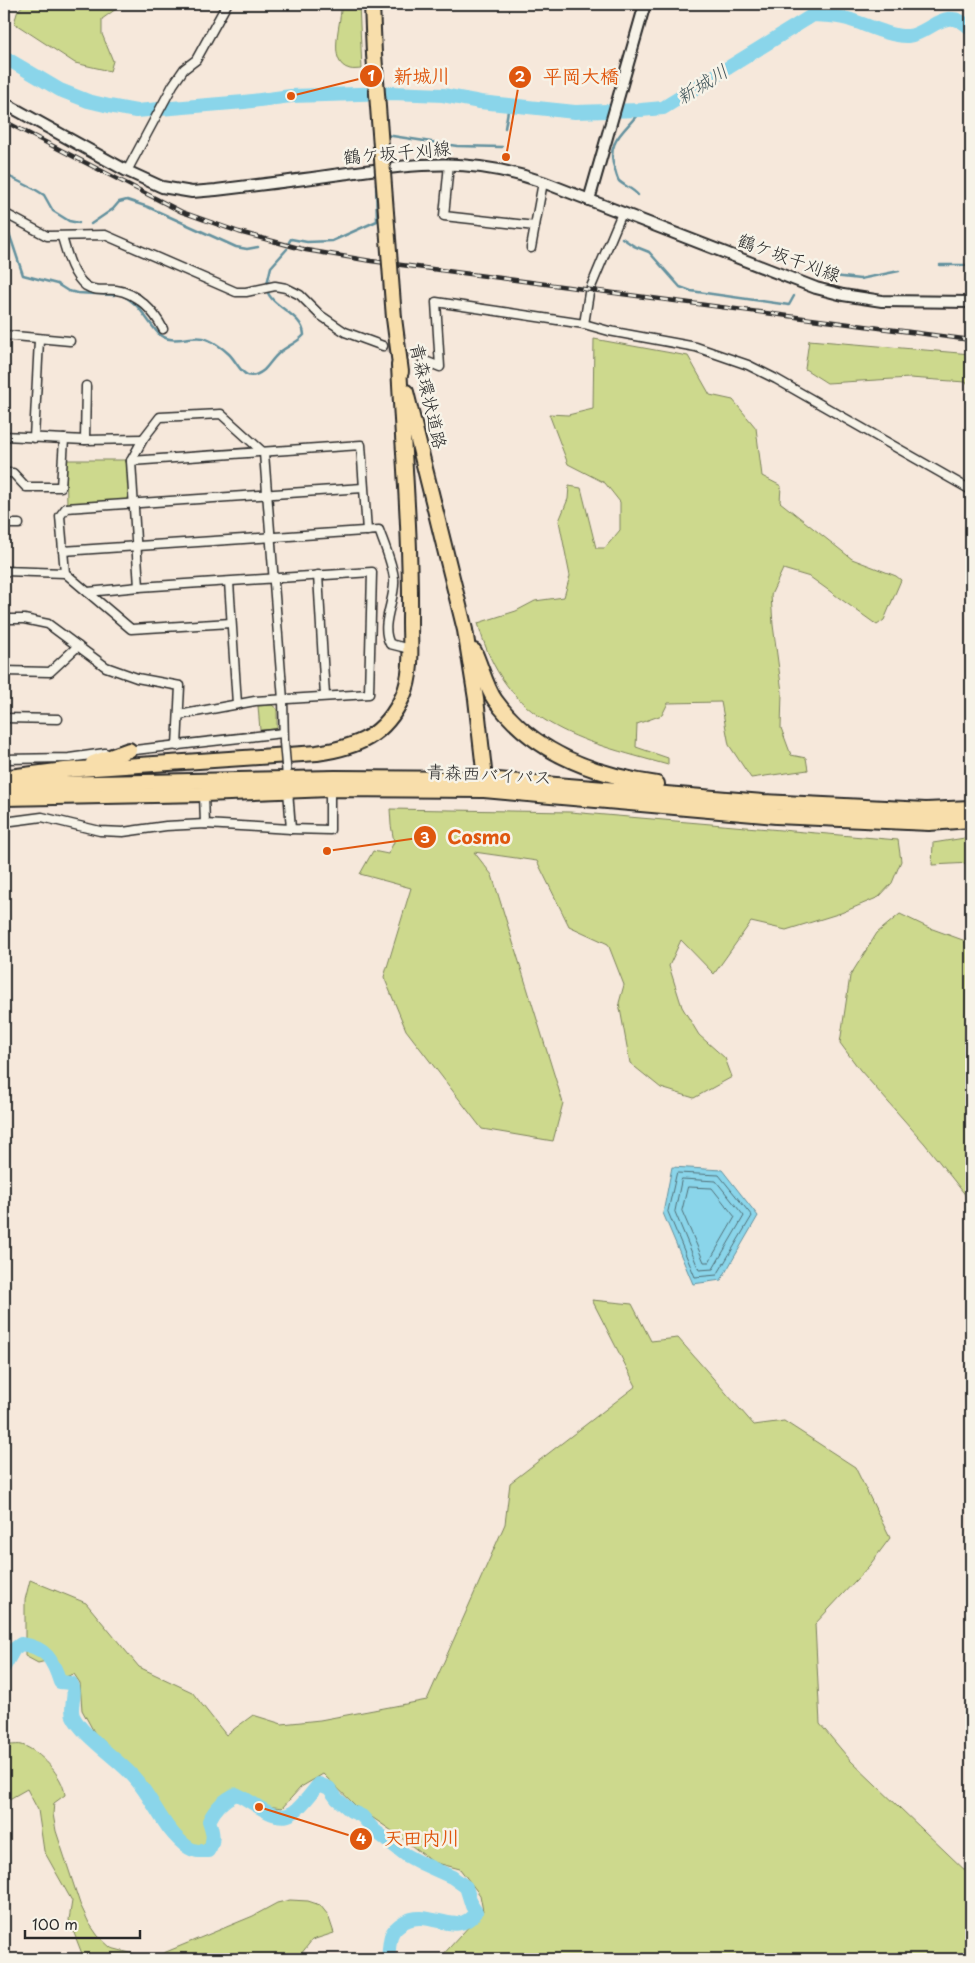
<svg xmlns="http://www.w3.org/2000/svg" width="975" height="1963" font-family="'Playpen Sans','Klee One',sans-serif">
	<rect width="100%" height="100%" fill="#f6e8db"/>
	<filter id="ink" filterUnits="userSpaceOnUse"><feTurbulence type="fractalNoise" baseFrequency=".02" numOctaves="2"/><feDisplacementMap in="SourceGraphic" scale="10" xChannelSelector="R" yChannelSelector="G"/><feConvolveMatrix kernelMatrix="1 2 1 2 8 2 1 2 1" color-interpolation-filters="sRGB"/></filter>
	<g filter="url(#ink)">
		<g fill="#cdd98d" stroke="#7c825c">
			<path d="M 25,4 L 123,4 L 102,19 L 102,34 L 113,61 L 110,71 L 75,63 L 14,23 L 18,10 Z"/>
			<path d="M 341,4 L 359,4 L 362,69 C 359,69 353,70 350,69 C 325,63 343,20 341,4 Z"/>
			<path d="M 594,339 L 688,356 L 710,395 L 733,400 L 756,428 L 762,476 L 781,486 L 780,502 L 852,559 L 896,576 L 901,580 L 884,620 L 877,625 L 810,577 L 783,569 L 771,595 L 773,625 L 782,692 L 781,728 L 791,755 L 806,758 L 808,770 L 751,778 L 729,745 L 721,702 L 668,703 L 662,715 L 637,724 L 636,747 L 668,758 L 668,765 C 578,740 505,725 478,623 L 516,611 L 535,601 L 564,597 L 570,576 L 559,521 L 568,499 L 569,486 L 581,488 L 596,548 L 605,548 L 620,530 L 620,502 L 605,483 L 568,464 L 549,414 L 568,415 L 593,409 Z"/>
			<path d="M 809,340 L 971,354 L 971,385 L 965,382 L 910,378 L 827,383 L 805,369 Z"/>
			<path d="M 66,460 L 127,460 L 130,497 L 127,500 L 67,504 Z"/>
			<path d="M 272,705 L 277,709 L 277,729 L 260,730 L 258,706 Z"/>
			<path d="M 390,809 L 570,812 L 898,840 L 901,861 L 892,883 L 879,897 L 841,913 L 786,930 L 751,922 L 714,974 L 681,940 L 669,966 L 682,1007 L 699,1035 L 725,1058 L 732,1077 L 694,1098 L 661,1088 L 630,1063 L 619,1003 L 624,985 L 608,944 L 569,926 L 537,861 L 474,852 L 492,875 L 563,1103 L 553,1141 L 482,1129 L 406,1030 L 384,977 L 411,888 L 360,874 L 373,851 L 388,854 L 394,842 L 391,825 Z"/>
			<path d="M 971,837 L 971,863 L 932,865 L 933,843 Z"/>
			<path d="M 900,914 L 927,927 L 971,943 L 971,1202 L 925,1144 L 860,1070 L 840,1043 L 850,976 L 877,933 Z"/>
			<path d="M 592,1300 L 632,1304 L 651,1341 L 678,1338 L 754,1425 L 784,1421 L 855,1467 L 890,1538 L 869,1566 L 815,1624 L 820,1724 L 851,1761 L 971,1876 L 971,1959 L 439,1959 L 483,1911 L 480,1895 L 460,1869 L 433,1862 L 395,1833 L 357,1807 L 323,1774 L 301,1787 L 282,1808 C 276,1807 268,1807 262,1804 C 241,1793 236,1781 216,1804 C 204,1817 205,1824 209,1840 L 201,1847 L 190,1842 L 179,1833 L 138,1775 L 94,1732 L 82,1710 L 80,1683 L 74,1674 L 65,1677 L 55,1659 L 38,1663 L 25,1656 L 25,1600 L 30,1580 L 86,1603 L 139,1667 L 192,1692 L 226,1735 L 253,1715 L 282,1724 L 320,1720 L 427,1700 L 505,1524 L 510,1483 L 636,1386 Z"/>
			<path d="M 10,1745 C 14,1745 19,1744 22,1745 C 40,1751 63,1776 65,1795 L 54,1803 L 53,1814 L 56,1831 L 80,1904 L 89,1923 L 98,1936 L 111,1948 L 134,1954 L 154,1957 L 253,1916 L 277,1903 L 290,1900 L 308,1901 L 320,1905 L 328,1915 L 334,1933 L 312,1940 L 297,1959 L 84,1959 L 69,1920 L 72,1901 L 44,1851 L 38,1810 L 27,1789 L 4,1802 L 4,1751 Z"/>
		</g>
		<path fill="#8ad5ea" stroke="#64919e" d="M 672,1167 L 722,1170 L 758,1216 L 721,1280 L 693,1284 L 663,1213 Z"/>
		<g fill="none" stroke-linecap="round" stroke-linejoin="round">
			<g stroke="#516f77" stroke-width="1">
				<path d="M 677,1173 L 719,1175 L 752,1216 L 717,1275 L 695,1277 L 668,1212 Z"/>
				<path d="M 682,1179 L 716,1181 L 744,1216 L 713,1269 L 699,1270 L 675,1212 Z"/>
				<path d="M 688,1187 L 712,1188 L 735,1217 L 709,1262 L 704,1262 L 682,1211 Z"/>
			</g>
			<g stroke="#64919e" stroke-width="2.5">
				<path d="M 505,128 L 509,105"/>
				<path d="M 386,135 L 457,146 L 502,147"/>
				<path d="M 4,174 L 36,190 L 44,195 L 53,211 L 69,221 L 79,223"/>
				<path d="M 638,195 C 632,188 624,186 619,181 C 617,178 616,173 615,170 C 604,141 626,131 641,110"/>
				<path d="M 91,224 L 113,209 L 119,202 L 127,200 L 148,207 L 236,247 L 247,249 L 258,247"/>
				<path d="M 4,227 L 10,236 L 23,275 L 57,284 L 68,291 L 78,293 L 114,295"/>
				<path d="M 622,238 L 634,246 L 649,252 L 680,287 L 691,291 L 789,305 L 794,296"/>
				<path d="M 289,242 L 291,239 L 307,242 L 332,241 L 377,221 L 376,183"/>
				<path d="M 940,265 L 971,265"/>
				<path d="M 804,272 L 811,269 L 825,275 L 860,279 L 899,271"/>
				<path d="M 267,284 L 271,267 L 287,249"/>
				<path d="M 121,295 C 139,302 146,320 158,333 C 171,346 188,335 203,338 C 211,340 223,348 229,354 C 240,365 244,386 264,370 C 269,365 273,358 279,353 C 287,346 297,343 304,335 C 303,314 271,307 267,290"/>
			</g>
			<g stroke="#8ad5ea" stroke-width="14">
				<path d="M 4,57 L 60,90 L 88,101 L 109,106 L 136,111 L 244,102 L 291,96 L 392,93 L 443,95 L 480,102 L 575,112 L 641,110 L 663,108 L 813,15 C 825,16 837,16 848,19 C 865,24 890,37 908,36 C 930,34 946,3 971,29"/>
				<path d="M 4,1667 L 14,1649 L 21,1644 C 46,1647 53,1660 60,1682 L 71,1683 C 78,1693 69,1705 73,1716 C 82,1735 115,1757 130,1773 C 153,1795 161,1829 189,1848 C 195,1852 201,1851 208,1851 C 215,1841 213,1832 209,1821 C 215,1808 223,1800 236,1794 C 252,1800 275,1824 292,1813 C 301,1808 312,1792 319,1784 L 329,1788 L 337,1799 L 351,1811 L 362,1816 L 374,1830 L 406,1855 L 421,1863 L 452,1877 L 466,1887 L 472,1906 L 476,1912 C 456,1940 430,1907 404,1922 C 399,1925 393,1929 391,1936 C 389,1943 389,1952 388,1959"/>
			</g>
			<path stroke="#cdc2b8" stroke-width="8" stroke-dasharray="8 4" stroke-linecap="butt" d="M 383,346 L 423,360"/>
			<defs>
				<g id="street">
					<path d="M 449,164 L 444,216 L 535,226"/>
					<path d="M 127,171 L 173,85 L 184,69 L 196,60 L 227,4"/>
					<path d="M 4,213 L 47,236 L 105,235 L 236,292 L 246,292 L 275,286 L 286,288 L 300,295 L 320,315 L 345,332 L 383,346"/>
					<path d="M 62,237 C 67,254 72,275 86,286 C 95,292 107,289 116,290 C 137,293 154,311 163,329"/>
					<path d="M 531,248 L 543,182"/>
					<path d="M 591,287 L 622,213"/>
					<path d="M 584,324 L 589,293"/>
					<path d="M 4,335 L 70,341"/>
					<path d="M 423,360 L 440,367 L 436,302 L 584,324 L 609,331 L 696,347 L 748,365 L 776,379 L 971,490"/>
					<path d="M 4,436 L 85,440 L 143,439"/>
					<path d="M 34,438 L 39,340"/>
					<path d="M 85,440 L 86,386"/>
					<path d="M 131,461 L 361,445 L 367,531"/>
					<path d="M 4,473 L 13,473 L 26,487 L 61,487 L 64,439"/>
					<path d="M 4,524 L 19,524"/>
					<path d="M 63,551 L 379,530 C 384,544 393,565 394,579 C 396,600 379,624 390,644 L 410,649"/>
					<path d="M 4,571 L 65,573 L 131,629 L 231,623"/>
					<path d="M 65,573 L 60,516 L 66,508 L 363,488"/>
					<path d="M 318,575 L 325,696"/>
					<path d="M 229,582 L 237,704"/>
					<path d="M 139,587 L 131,461 L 143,439 L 160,417 L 221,414 L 264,453 L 283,700 L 284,742"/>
					<path d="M 88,592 L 139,587 L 372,572 L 369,694 L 255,701 L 179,715"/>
					<path d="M 4,619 L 24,619 L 48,624 L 106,667 L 137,678 L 180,686 L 177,746"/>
					<path d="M 4,671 L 50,672 L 78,646"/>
					<path d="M 4,718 L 58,719"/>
					<path d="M 126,751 L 283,733"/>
					<path d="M 4,759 L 69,758 L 105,753"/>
					<path d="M 286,765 L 291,829"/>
					<path d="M 204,794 L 205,824"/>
					<path d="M 4,822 L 42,817 L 100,831 L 123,832 L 166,826 L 205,824 L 291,829 L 330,830 L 330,789"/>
				</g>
				<g id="secondary">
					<path d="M 4,103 L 127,171 L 162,187 L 192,192 L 216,190 C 258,185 299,180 341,174 C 417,164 468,156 543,182 L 816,288 L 843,295 L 882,301 L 971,302"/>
					<path d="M 589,200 L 645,4"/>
				</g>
				<g id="highway">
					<path d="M 372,4 L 374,54"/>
					<path d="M 394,318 L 401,372"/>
					<path d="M 406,392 L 465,630 L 476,699 L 485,779 L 485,787"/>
					<path d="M 474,651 C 481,666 486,687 495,700 C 533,753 594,775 657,784"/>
					<path d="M 93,763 L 129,750"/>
					<path d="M 9,777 L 65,770 L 317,753 C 358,747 385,736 403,696 C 413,674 410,645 410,621 C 411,536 403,450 399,365"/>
					<path d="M 4,785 L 335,778 L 485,779 L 763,802 L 926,810 L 971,808"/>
					<path d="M 4,798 L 204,794 L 330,789 L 484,790 L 776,816 L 929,823 L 971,820"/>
				</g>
			</defs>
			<use href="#street" stroke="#2b2b2b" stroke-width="11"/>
			<use href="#secondary" stroke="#2b2b2b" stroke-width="14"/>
			<use href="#highway" stroke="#2b2b2b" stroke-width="18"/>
			<use href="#street" stroke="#f7f3e8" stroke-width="8"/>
			<use href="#secondary" stroke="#f7f3e8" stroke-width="10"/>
			<use href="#highway" stroke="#f8deab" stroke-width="14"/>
			<defs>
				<path id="rail" d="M 4,121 L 182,212 L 239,232 L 306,250 L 371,261 L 971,340"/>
			</defs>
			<use href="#rail" stroke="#2b2b2b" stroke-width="4.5"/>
			<use href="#rail" stroke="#f7f3e8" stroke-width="2.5" stroke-dasharray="8" stroke-linecap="butt"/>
			<defs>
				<path id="street-bridge" d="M 284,742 L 286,765"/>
				<path id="highway-bridge" d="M 374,54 L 394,318"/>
			</defs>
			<use href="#street-bridge" stroke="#2b2b2b" stroke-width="11" stroke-linecap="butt"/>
			<use href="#highway-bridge" stroke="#2b2b2b" stroke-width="18" stroke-linecap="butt"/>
			<use href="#street-bridge" stroke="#f7f3e8" stroke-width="8"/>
			<use href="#highway-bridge" stroke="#f8deab" stroke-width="14"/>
		</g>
	</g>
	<g text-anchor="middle" stroke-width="5" stroke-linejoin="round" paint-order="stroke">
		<g font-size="18" fill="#2b2b2b" stroke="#f7f3e8">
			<text transform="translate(397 153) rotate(-5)" y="6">鶴ケ坂千刈線</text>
			<text transform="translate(789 258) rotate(20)" y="6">鶴ケ坂千刈線</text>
			<text transform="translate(428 396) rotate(77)" y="6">青森環状道路</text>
			<text transform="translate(489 775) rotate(3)" y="6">青森西バイパス</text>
		</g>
		<g font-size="19" font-style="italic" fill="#43565b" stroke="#f7f3e8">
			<text transform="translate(702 84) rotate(-32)" y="7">新城川</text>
		</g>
	</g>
	<path fill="none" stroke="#df570e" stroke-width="2" d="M291 96L371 76M506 157L520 77M327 851L425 837M259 1807L361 1839"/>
	<g fill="#df570e" stroke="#f7f3e8" stroke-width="2">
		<circle cx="291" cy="96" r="5"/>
		<circle cx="506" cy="157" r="5"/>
		<circle cx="327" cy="851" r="5"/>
		<circle cx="259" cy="1807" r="5"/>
		<circle cx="371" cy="76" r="12"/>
		<circle cx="520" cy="77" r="12"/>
		<circle cx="425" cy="837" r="12"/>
		<circle cx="361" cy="1839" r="12"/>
	</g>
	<g font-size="15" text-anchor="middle" font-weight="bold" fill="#fff">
		<text x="371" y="81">1</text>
		<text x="520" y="82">2</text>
		<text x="425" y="843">3</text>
		<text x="361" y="1844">4</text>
	</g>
	<g font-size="19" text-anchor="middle" font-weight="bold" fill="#df570e" stroke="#f7f3e8" stroke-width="5" stroke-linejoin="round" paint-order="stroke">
		<text x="422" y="83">新城川</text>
		<text x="581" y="83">平岡大橋</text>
		<text x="479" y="844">Cosmo</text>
		<text x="422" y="1845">天田内川</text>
	</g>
	<rect width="975" height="1963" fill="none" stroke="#f7f3e8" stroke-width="20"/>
	<rect x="10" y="10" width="955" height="1943" fill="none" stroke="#2b2b2b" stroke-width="2" filter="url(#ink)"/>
	<path d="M25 1930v8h115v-8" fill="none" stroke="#2b2b2b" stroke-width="2.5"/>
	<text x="32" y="1930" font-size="15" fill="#2b2b2b" stroke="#f7f3e8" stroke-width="4" paint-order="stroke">100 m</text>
</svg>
